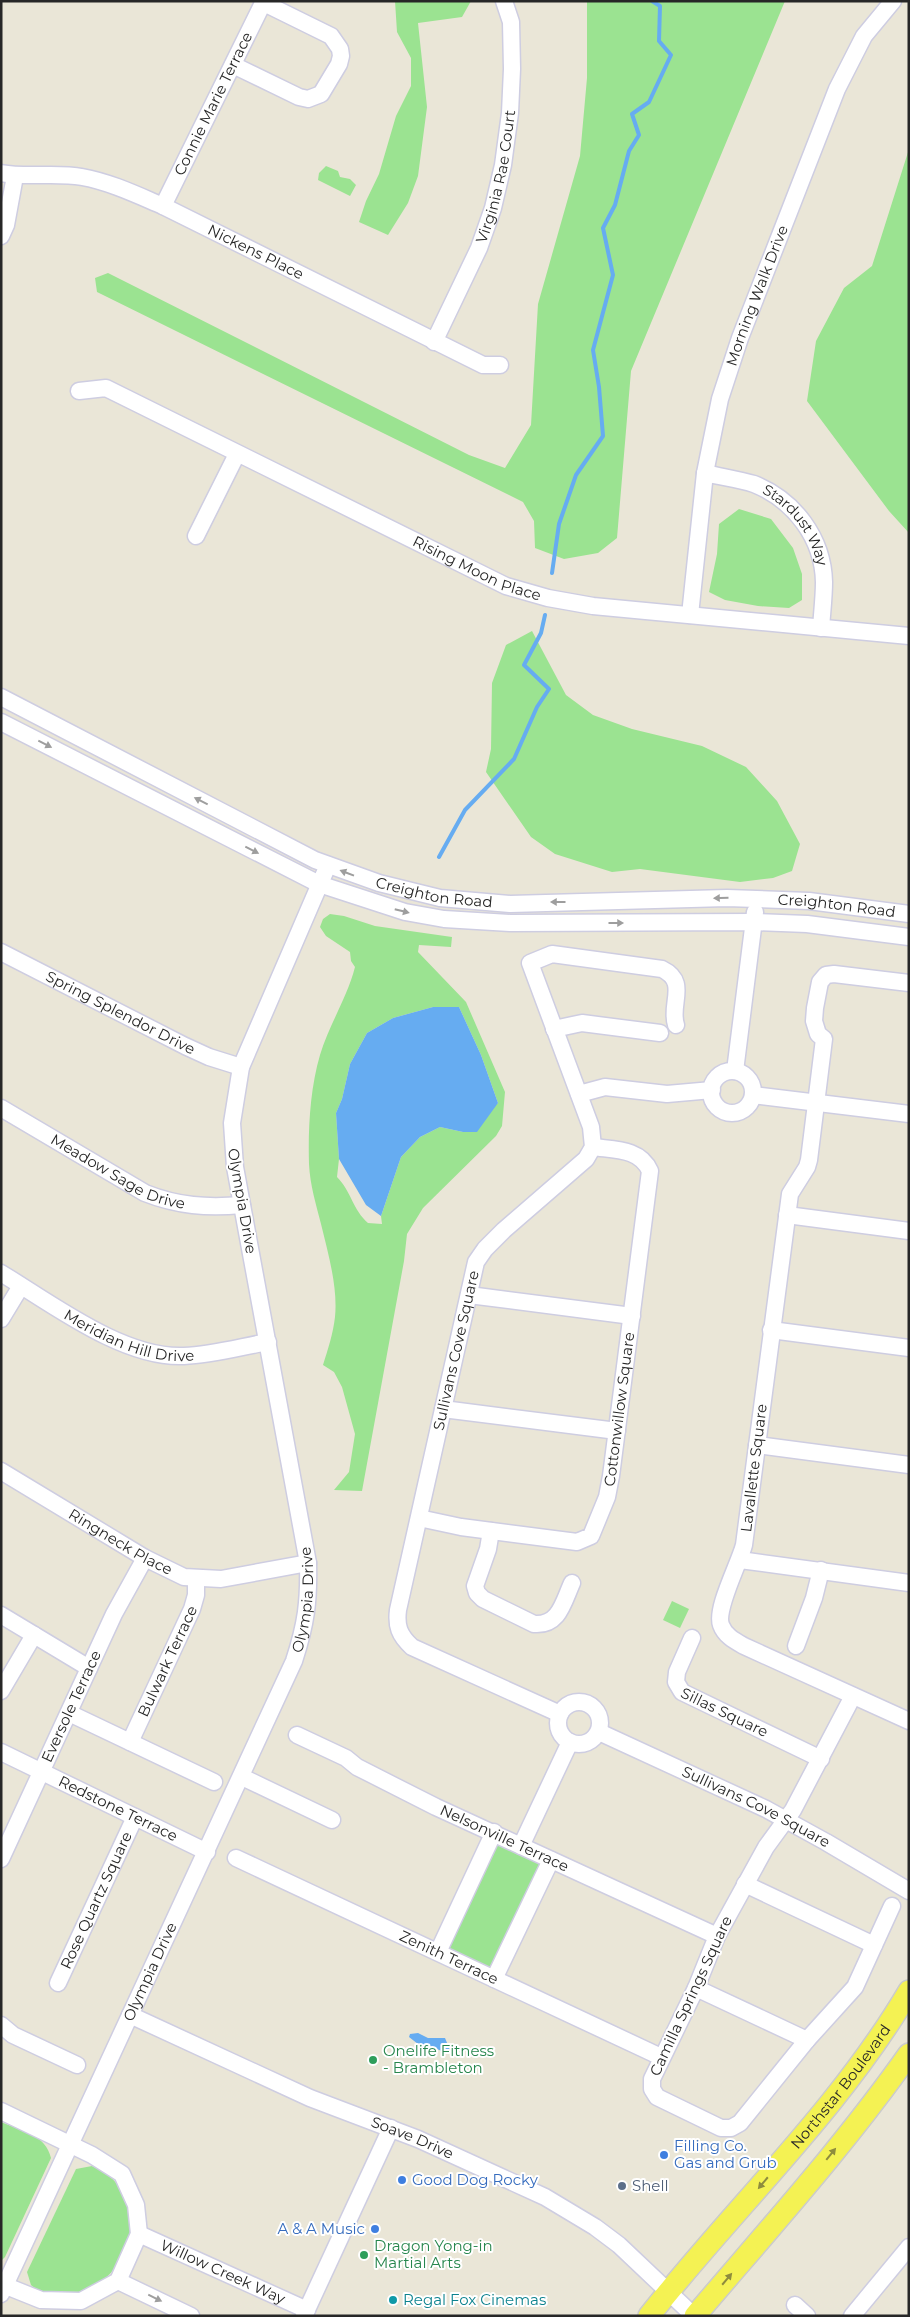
<svg xmlns="http://www.w3.org/2000/svg" width="910" height="2317" font-family="Montserrat,sans-serif">
	<rect width="100%" height="100%" fill="#eae6d7"/>
	<g fill="#9be391" fill-rule="evenodd">
		<path d="M 395,1 L 471,1 L 462,17 L 418,23 L 427,107 L 418,176 L 408,203 L 388,235 L 359,222 L 366,201 L 379,174 L 396,116 L 411,86 L 411,58 L 397,32 Z"/>
		<path d="M 587,1 L 785,1 L 631,371 L 617,538 L 598,553 L 564,559 L 535,548 L 534,521 L 523,502 L 97,292 L 95,278 L 108,273 L 469,455 L 505,468 L 531,425 L 538,304 L 580,156 L 587,78 Z"/>
		<path d="M 909,149 L 909,533 L 889,511 L 807,401 L 816,341 L 844,288 L 872,266 Z"/>
		<path d="M 326,166 L 338,171 L 340,177 L 350,179 L 356,185 L 350,196 L 318,180 L 319,173 Z"/>
		<path d="M 739,509 L 771,519 L 793,548 L 802,574 L 802,600 L 789,608 L 758,606 L 725,600 L 709,592 L 717,554 L 719,524 Z"/>
		<path d="M 532,631 L 566,695 L 593,715 L 632,729 L 702,746 L 746,767 L 777,801 L 800,844 L 792,871 L 773,878 L 740,882 L 640,869 L 612,872 L 555,854 L 531,837 L 486,772 L 491,749 L 492,683 L 506,645 Z"/>
		<path d="M 330,914 L 344,916 L 375,926 L 452,937 L 451,947 L 419,945 L 418,952 L 466,1002 L 505,1092 L 502,1126 L 496,1136 L 423,1208 L 407,1234 L 404,1261 L 362,1491 L 334,1490 L 349,1472 L 355,1434 L 342,1387 L 334,1372 L 323,1365 C 328,1349 333,1334 335,1317 C 338,1287 328,1253 321,1224 C 316,1204 310,1185 309,1164 C 308,1129 310,1089 320,1055 C 329,1025 347,998 355,967 L 351,961 L 350,952 L 326,936 L 320,927 L 323,919 ZM 433,1007 L 459,1007 L 481,1055 L 498,1103 L 463,1132 L 440,1127 L 420,1137 L 401,1157 L 381,1216 L 382,1224 L 368,1223 C 353,1210 351,1191 337,1177 L 339,1159 L 336,1113 L 342,1099 L 350,1064 L 367,1033 L 393,1018 Z"/>
		<path d="M 672,1601 L 689,1609 L 680,1628 L 663,1620 Z"/>
		<path d="M 497,1837 L 544,1860 L 493,1969 L 445,1947 Z"/>
		<path d="M 1,2122 C 21,2130 46,2135 51,2158 L 5,2257 L 1,2261 Z"/>
		<path d="M 92,2166 C 160,2194 131,2296 59,2295 C 48,2294 39,2293 31,2285 L 27,2272 L 76,2169 Z"/>
	</g>
	<g fill="#66acf1">
		<path d="M 433,1007 L 459,1007 L 481,1055 L 498,1103 L 477,1132 L 463,1132 L 440,1127 L 420,1137 L 401,1157 L 381,1216 L 366,1205 L 339,1159 L 336,1113 L 342,1099 L 350,1064 L 367,1033 L 393,1018 Z"/>
		<path d="M 418,2033 L 428,2038 L 445,2038 L 450,2050 L 446,2053 L 428,2045 L 418,2044 L 409,2037 L 410,2034 Z"/>
	</g>
	<g fill="none" stroke-linecap="round" stroke-linejoin="round">
		<g stroke="#66acf1" stroke-width="4">
			<path d="M 552,573 L 559,524 L 576,475 L 603,436 L 599,387 L 593,350 L 613,275 L 603,228 L 615,205 L 629,151 L 639,135 L 632,114 L 649,102 L 671,55 L 659,41 L 660,6 L 652,1"/>
			<path d="M 439,857 L 465,810 L 514,759 L 537,707 L 549,689 L 524,665 L 541,633 L 545,615"/>
		</g>
		<defs>
			<g id="minor">
				<path d="M 233,65 L 299,97 L 308,99 L 321,94 L 339,64 L 341,56 L 340,49 L 331,36 L 264,3"/>
				<path id="s1" d="M 1,173 C 28,178 56,172 82,177 C 110,182 137,195 163,206 L 483,365 L 500,365"/>
				<path id="s2" d="M 163,206 L 264,1"/>
				<path d="M 1,236 L 6,225 L 15,176"/>
				<path id="s3" d="M 434,342 L 479,248 L 493,208 L 503,165 L 510,113 L 512,69 L 511,22 L 504,1"/>
				<path id="s4" d="M 79,391 L 106,388 L 506,586 L 548,598 L 593,606 L 909,636"/>
				<path id="s5" d="M 705,473 C 721,477 738,479 754,484 C 794,500 823,538 824,582 C 824,597 822,613 821,628"/>
				<path d="M 196,536 L 237,454"/>
				<path id="s6" d="M 690,615 L 705,473 L 720,399 L 740,338 L 837,89 L 864,36 L 893,1"/>
				<path id="s7" d="M 1,697 L 315,860 L 379,883 L 440,898 L 510,904 L 727,898 L 809,901 L 909,914"/>
				<path d="M 1,722 L 319,884 L 405,912 L 444,919 L 510,923 L 754,922 L 807,924 L 909,937"/>
				<path id="s8" d="M 1,952 L 185,1046 L 209,1057 L 241,1067"/>
				<path d="M 909,983 L 834,974 L 826,975 L 820,982 L 815,1008 L 814,1021 L 818,1034 L 824,1039 L 809,1160 L 807,1167 L 790,1194 L 744,1545 C 739,1564 715,1609 721,1625 C 725,1636 735,1641 744,1646 L 909,1721"/>
				<path d="M 554,1029 L 582,1023 L 660,1033"/>
				<path d="M 735,1071 L 755,912"/>
				<circle cx="732" cy="1092" r="21"/>
				<path d="M 579,1094 L 605,1087 L 667,1094 L 712,1090"/>
				<path d="M 753,1095 L 909,1114"/>
				<path id="s9" d="M 1,1108 L 145,1193 C 178,1206 207,1208 242,1205"/>
				<path d="M 787,1215 L 909,1231"/>
				<path id="s10" d="M 1,1273 C 52,1304 124,1359 184,1356 C 212,1355 240,1347 268,1342"/>
				<path d="M 469,1295 L 632,1316"/>
				<path d="M 1,1319 L 21,1286"/>
				<path d="M 771,1330 L 909,1348"/>
				<path d="M 443,1409 L 617,1431"/>
				<path d="M 757,1445 L 909,1465"/>
				<path id="s11" d="M 1,1471 L 145,1558 L 184,1577 L 221,1579 L 308,1563"/>
				<path id="s12" d="M 419,1518 L 461,1527 L 577,1542 L 591,1536 L 607,1497 L 611,1476 L 650,1171 C 640,1148 614,1150 593,1147"/>
				<path d="M 491,1531 L 488,1549 L 475,1586 L 477,1593 L 483,1599 L 534,1624 C 559,1626 563,1603 572,1583"/>
				<path d="M 740,1560 L 909,1583"/>
				<path d="M 1,1615 L 89,1668"/>
				<path id="s13" d="M 692,1638 L 677,1672 L 676,1682 L 682,1692 L 821,1759"/>
				<path d="M 796,1646 L 814,1598 L 821,1570"/>
				<path d="M 1,1691 L 34,1635"/>
				<path d="M 853,1696 L 793,1810 L 766,1847 L 717,1936 L 696,1988 L 652,2079 L 652,2089 L 657,2097 L 721,2128 L 731,2128 L 740,2123 L 807,2040 L 855,1987 L 892,1906"/>
				<circle cx="579" cy="1723" r="21"/>
				<path d="M 69,1713 L 214,1782"/>
				<path id="s14" d="M 560,1714 L 412,1647 C 399,1635 396,1626 398,1610 L 476,1262 L 485,1249 L 504,1230 L 586,1159 L 593,1147 L 591,1127 L 530,963 L 552,954 L 662,969 C 689,982 669,1004 676,1025"/>
				<path id="s15" d="M 599,1732 L 766,1809 L 826,1842 L 909,1891"/>
				<path id="s16" d="M 297,1735 L 346,1758 L 357,1767 L 436,1807 L 717,1936"/>
				<path id="s17" d="M 130,1742 L 192,1609 L 196,1595 L 196,1579"/>
				<path id="s18" d="M 1,1752 L 207,1852"/>
				<path d="M 242,1777 L 332,1820"/>
				<path d="M 521,1846 L 570,1742"/>
				<path id="s19" d="M 236,1858 L 661,2057"/>
				<path id="s20" d="M 1,1859 L 114,1614 L 145,1558"/>
				<path d="M 745,1884 L 874,1945"/>
				<path d="M 438,1952 L 494,1832"/>
				<path d="M 494,1979 L 551,1860"/>
				<path id="s21" d="M 58,1983 L 135,1817"/>
				<path d="M 696,1988 L 807,2040"/>
				<path id="s22" d="M 130,2015 L 310,2098 L 418,2139 L 545,2197 L 595,2227 L 619,2245 L 694,2316"/>
				<path d="M 1,2025 L 13,2035 L 77,2065"/>
				<path d="M 1,2111 L 92,2155 L 122,2174 L 136,2205 L 139,2234 L 118,2281 L 81,2301 L 41,2300 L 1,2284"/>
				<path id="s23" d="M 139,2234 L 307,2310"/>
				<path d="M 118,2281 L 191,2316"/>
				<path id="s24" d="M 1,2294 L 294,1661 C 306,1624 309,1602 308,1563 L 235,1167 L 232,1123 L 241,1067 L 328,865"/>
				<path d="M 795,2305 L 807,2316"/>
				<path d="M 304,2316 L 391,2128"/>
				<path d="M 852,2316 L 909,2247"/>
			</g>
			<g id="major">
				<path id="s25" d="M 649,2316 C 734,2208 839,2110 909,1991"/>
				<path d="M 695,2316 C 768,2230 844,2146 909,2054"/>
			</g>
		</defs>
		<use href="#minor" stroke="#cecde1" stroke-width="19"/>
		<use href="#major" stroke="#cbcbcb" stroke-width="24"/>
		<use href="#minor" stroke="#fff" stroke-width="16"/>
		<use href="#major" stroke="#f4f253" stroke-width="21"/>
	</g>
	<defs><path id="oneway-solid" d="M-6-.8H1V-3.2L6.5 0L1 3.2V.8H-6Z" transform="scale(1.25)"/></defs>
	<g fill="#9e9e9e">
		<use href="#oneway-solid" transform="translate(45 744) rotate(27)"/>
		<use href="#oneway-solid" transform="translate(201 801) rotate(-153)"/>
		<use href="#oneway-solid" transform="translate(252 850) rotate(27)"/>
		<use href="#oneway-solid" transform="translate(347 873) rotate(-159)"/>
		<use href="#oneway-solid" transform="translate(721 898) rotate(179)"/>
		<use href="#oneway-solid" transform="translate(558 902) rotate(180)"/>
		<use href="#oneway-solid" transform="translate(402 911) rotate(14)"/>
		<use href="#oneway-solid" transform="translate(616 923)"/>
		<use href="#oneway-solid" transform="translate(155 2298) rotate(26)"/>
	</g>
	<g fill="#8e8c3d">
		<use href="#oneway-solid" transform="translate(831 2154) rotate(-51)"/>
		<use href="#oneway-solid" transform="translate(763 2183) rotate(130)"/>
		<use href="#oneway-solid" transform="translate(727 2279) rotate(-50)"/>
	</g>
	<g fill="#2e9e5b" stroke="#fff" stroke-width="2">
		<circle cx="373" cy="2060" r="5"/>
		<circle cx="364" cy="2255" r="5"/>
	</g>
	<g fill="#3f7fe0" stroke="#fff" stroke-width="2">
		<circle cx="664" cy="2155" r="5"/>
		<circle cx="402" cy="2180" r="5"/>
		<circle cx="375" cy="2229" r="5"/>
	</g>
	<circle fill="#5c6f8a" stroke="#fff" stroke-width="2" cx="622" cy="2186" r="5"/>
	<circle fill="#0f9aa8" stroke="#fff" stroke-width="2" cx="393" cy="2300" r="5"/>
	<g text-anchor="middle" stroke-width="4" stroke-linejoin="round" paint-order="stroke">
		<g font-size="15" fill="#272727" stroke="#fff">
			<text dy="5" stroke="none"><textPath href="#s2" startOffset="114">Connie Marie Terrace</textPath></text>
			<text dy="5" stroke="none"><textPath href="#s3" startOffset="178">Virginia Rae Court</textPath></text>
			<text dy="5" stroke="none"><textPath href="#s1" startOffset="271">Nickens Place</textPath></text>
			<text dy="5" stroke="none"><textPath href="#s6" startOffset="328">Morning Walk Drive</textPath></text>
			<text dy="5" stroke="none"><textPath href="#s5" startOffset="111">Stardust Way</textPath></text>
			<text dy="5" stroke="none"><textPath href="#s4" startOffset="440">Rising Moon Place</textPath></text>
			<text dy="5" stroke="none"><textPath href="#s7" startOffset="478">Creighton Road</textPath></text>
			<text dy="5" stroke="none"><textPath href="#s7" startOffset="882">Creighton Road</textPath></text>
			<text dy="5" stroke="none"><textPath href="#s8" startOffset="134">Spring Splendor Drive</textPath></text>
			<text dy="5" stroke="none"><textPath href="#s9" startOffset="134">Meadow Sage Drive</textPath></text>
			<text transform="translate(242 1201) rotate(80)" y="5">Olympia Drive</text>
			<text dy="5" stroke="none"><textPath href="#s10" startOffset="145">Meridian Hill Drive</textPath></text>
			<text dy="5" stroke="none"><textPath href="#s14" startOffset="470">Sullivans Cove Square</textPath></text>
			<text dy="5" stroke="none"><textPath href="#s12" startOffset="306">Cottonwillow Square</textPath></text>
			<text transform="translate(754 1468) rotate(-83)" y="5">Lavallette Square</text>
			<text dy="5" stroke="none"><textPath href="#s11" startOffset="139">Ringneck Place</textPath></text>
			<text dy="5" stroke="none"><textPath href="#s24" startOffset="760">Olympia Drive</textPath></text>
			<text dy="5" stroke="none"><textPath href="#s17" startOffset="89">Bulwark Terrace</textPath></text>
			<text dy="5" stroke="none"><textPath href="#s20" startOffset="168">Eversole Terrace</textPath></text>
			<text dy="5" stroke="none"><textPath href="#s13" startOffset="106">Sillas Square</textPath></text>
			<text dy="5" stroke="none"><textPath href="#s15" startOffset="174">Sullivans Cove Square</textPath></text>
			<text dy="5" stroke="none"><textPath href="#s18" startOffset="130">Redstone Terrace</textPath></text>
			<text dy="5" stroke="none"><textPath href="#s16" startOffset="232">Nelsonville Terrace</textPath></text>
			<text dy="5" stroke="none"><textPath href="#s21" startOffset="91">Rose Quartz Square</textPath></text>
			<text dy="5" stroke="none"><textPath href="#s19" startOffset="235">Zenith Terrace</textPath></text>
			<text dy="5" stroke="none"><textPath href="#s24" startOffset="355">Olympia Drive</textPath></text>
			<text transform="translate(691 1996) rotate(-65)" y="5">Camilla Springs Square</text>
			<text dy="5" stroke="none"><textPath href="#s25" startOffset="299">Northstar Boulevard</textPath></text>
			<text dy="5" stroke="none"><textPath href="#s22" startOffset="308">Soave Drive</textPath></text>
			<text dy="5" stroke="none"><textPath href="#s23" startOffset="92">Willow Creek Way</textPath></text>
		</g>
		<g font-size="15" fill="#27864d" stroke="#fff" text-anchor="start">
			<text x="383" y="2056">Onelife Fitness<tspan x="383" dy="17">- Brambleton</tspan></text>
			<text x="374" y="2251">Dragon Yong-in<tspan x="374" dy="17">Martial Arts</tspan></text>
		</g>
		<g font-size="15" fill="#366cbe" stroke="#fff" text-anchor="start">
			<text x="674" y="2151">Filling Co.<tspan x="674" dy="17">Gas and Grub</tspan></text>
			<text x="412" y="2185">Good Dog Rocky</text>
			<text x="365" y="2234" text-anchor="end">A &amp; A Music</text>
		</g>
		<g font-size="15" fill="#4e5e75" stroke="#fff" text-anchor="start">
			<text x="632" y="2191">Shell</text>
		</g>
		<g font-size="15" fill="#0d838f" stroke="#fff" text-anchor="start">
			<text x="403" y="2305">Regal Fox Cinemas</text>
		</g>
	</g>
	<rect width="910" height="2317" fill="none" stroke="#272727" stroke-width="5"/>
</svg>
